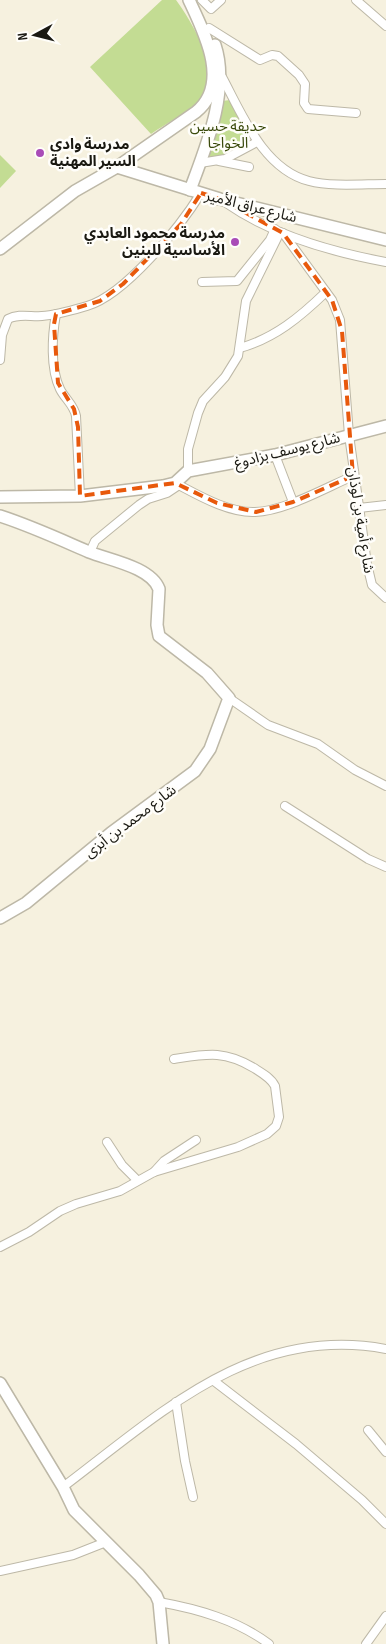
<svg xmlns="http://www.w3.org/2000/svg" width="386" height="1644" font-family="'Sofia Sans Condensed','Noto Sans Arabic',sans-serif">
	<rect width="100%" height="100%" fill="#f6f1df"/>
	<g fill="#c3dc93">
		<path d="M 162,0 L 176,0 C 191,20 224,75 202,98 C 188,112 167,123 151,134 L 90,67 Z"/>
		<path d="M 230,100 L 246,131 C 248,150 224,157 209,158 L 207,156 L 222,101 Z"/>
		<path d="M 0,155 L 16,171 L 0,188 Z"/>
	</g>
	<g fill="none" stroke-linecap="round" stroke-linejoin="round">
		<defs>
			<g id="street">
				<path d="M 202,0 L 211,9 L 221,0"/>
				<path d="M 356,0 L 386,26"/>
				<path d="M 209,28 L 260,60 L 272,55 L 278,56 L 299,75 L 305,84 L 304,103 L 308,109 L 356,113"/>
				<path d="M 222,77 C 242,114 263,169 309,181 C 331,187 363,184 386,184"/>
				<path d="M 219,161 L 249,167"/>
				<path d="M 200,163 L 225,159 L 257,142"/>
				<path d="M 226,203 C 272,235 331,252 386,262"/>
				<path d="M 283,233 L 332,300 L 340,320 L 349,435 L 367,564 L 372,585 L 386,598"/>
				<path d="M 202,282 L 237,281 L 270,240 L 275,229"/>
				<path d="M 56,314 C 52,336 50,368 60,389 C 65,399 74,405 76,416 L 80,496"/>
				<path d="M 240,348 C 275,338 300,317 326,292"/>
				<path d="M 0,360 L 2,335 L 8,319 C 19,313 31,317 42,316 C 57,315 73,310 87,306 C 125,295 180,227 201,193"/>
				<path d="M 275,455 L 293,502"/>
				<path d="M 188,471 L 188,449 L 198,413 L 203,401 L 225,377 L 238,356 L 246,301 L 280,232"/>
				<path d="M 175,483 C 198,495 228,513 255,512 C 285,511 325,488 353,476"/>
				<path d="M 359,508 L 386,505"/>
				<path d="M 90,552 L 95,541 L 139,505 L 148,499 L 167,493 L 179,485"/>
				<path d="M 229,698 L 268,725 L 318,744 L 355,770 L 386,786"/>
				<path d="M 285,806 L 368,859 L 386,867"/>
				<path d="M 107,1142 L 122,1165 L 137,1180"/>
				<path d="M 154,1172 L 164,1161 L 196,1140"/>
				<path d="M 0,1247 L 29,1232 L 60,1211 L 76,1204 L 120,1191 L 154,1172 L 238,1147 L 267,1134 L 276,1126 L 279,1117 L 275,1086 C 271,1078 262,1073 254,1068 C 224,1050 207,1054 174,1059"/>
				<path d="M 214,1381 L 296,1444 L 362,1500 L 386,1524"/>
				<path d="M 176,1402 L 185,1461 L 193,1497"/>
				<path d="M 368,1430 L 386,1452"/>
				<path d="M 63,1487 C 161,1413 253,1324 386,1349"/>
				<path d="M 0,1571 L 73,1555 L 106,1542"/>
				<path d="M 159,1602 C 198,1609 237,1620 269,1644"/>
				<path d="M 366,1644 L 386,1616"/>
			</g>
			<g id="secondary">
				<path d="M 117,167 L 220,199 L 386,240"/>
				<path d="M 190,190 C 206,147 230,90 215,45"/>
				<path d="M 0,249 L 75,191 L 117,167 L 196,112 C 231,84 204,32 189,0"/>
				<path d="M 0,497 L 80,496 L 163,486 L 175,483 L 188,471 L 275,455 L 386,426"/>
				<path d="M 0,516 C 31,526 59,539 89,552 C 109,560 151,567 159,589 L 157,625 L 159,636 L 207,673 L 229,698 L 210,749 L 195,771 L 111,833 L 26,903 L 0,918"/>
				<path d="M 0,1383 L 63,1487 L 74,1510 L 139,1575 L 156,1595 L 159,1602 L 163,1644"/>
			</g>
		</defs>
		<use href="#street" stroke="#bdb8a7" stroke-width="10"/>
		<use href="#secondary" stroke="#bdb8a7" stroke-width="14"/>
		<use href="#street" stroke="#fff" stroke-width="8"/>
		<use href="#secondary" stroke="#fff" stroke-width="11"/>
	</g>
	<path fill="none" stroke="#e8590c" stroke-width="4" stroke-dasharray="10 6" stroke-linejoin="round" d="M 201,193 L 220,199 L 283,233 L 332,300 L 342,331 L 353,476 L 293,502 L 256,512 L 217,503 L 175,483 L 80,496 L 78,427 L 74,409 L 58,383 L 54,324 L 56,314 L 100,301 L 123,284 L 181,224 Z"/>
	<g fill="#a94cb7" stroke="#fffefa" stroke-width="2">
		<circle cx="40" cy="153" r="5"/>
		<circle cx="235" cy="242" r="5"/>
	</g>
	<g text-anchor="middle" stroke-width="5" stroke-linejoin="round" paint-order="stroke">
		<g font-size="15" fill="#3a4a0b" stroke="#fffefa">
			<text x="228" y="131">حديقة حسين<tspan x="228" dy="17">الخواجا</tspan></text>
		</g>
		<g font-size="15" font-weight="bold" fill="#1a1912" stroke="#fffefa" text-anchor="start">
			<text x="50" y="149">مدرسة وادي<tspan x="50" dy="17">السير المهنية</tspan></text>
			<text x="225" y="238" text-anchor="end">مدرسة محمود العابدي<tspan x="225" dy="17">الأساسية للبنين</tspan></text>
		</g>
		<g font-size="15" fill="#1a1912" stroke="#fffefa">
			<text transform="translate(251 206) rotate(14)" y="5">شارع عراق الأمير</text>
			<text transform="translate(287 450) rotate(-14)" y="5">شارع يوسف بزادوغ</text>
			<text transform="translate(361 520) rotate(81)" y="5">شارع أمية بن لوذان</text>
			<text transform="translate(130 821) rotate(-37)" y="5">شارع محمد بن أبزى</text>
		</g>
	</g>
	<g transform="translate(35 35) rotate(263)" stroke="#fffefa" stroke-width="4" paint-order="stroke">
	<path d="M0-4L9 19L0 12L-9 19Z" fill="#1a1912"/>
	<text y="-8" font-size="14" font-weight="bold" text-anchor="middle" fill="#1a1912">N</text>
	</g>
</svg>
